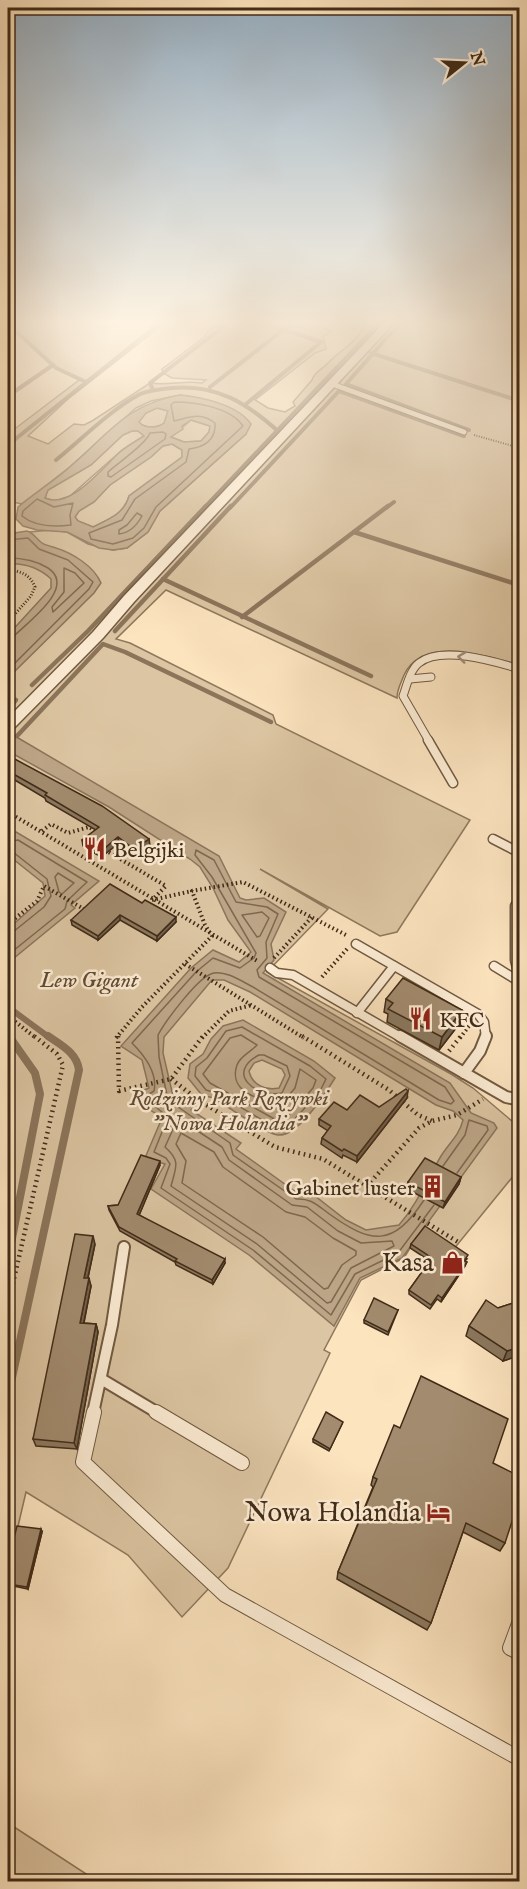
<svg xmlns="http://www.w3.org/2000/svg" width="527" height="1889" font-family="'IM FELL English',serif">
	<rect width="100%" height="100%" fill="#fce4bf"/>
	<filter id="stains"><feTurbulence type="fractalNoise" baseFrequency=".00333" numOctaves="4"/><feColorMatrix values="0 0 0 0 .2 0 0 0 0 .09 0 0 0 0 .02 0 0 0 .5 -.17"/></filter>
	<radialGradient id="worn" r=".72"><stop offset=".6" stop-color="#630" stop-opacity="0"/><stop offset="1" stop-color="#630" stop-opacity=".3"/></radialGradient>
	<g fill="#dcc5a2" stroke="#8e785c" stroke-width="1.5">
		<path d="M 8,323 L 165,323 L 68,399 L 28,436 L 48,444 L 74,424 L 84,425 L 92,421 L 150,383 C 168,386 184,380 202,383 L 206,380 L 172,378 L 163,373 L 162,369 L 203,338 L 211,329 L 228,323 L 309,323 L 332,331 L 323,337 L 326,349 L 315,353 L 255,400 L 268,408 L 285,412 L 295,406 L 293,402 L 312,380 C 315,371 322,370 328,363 C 339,351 359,341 364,325 L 359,324 L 355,329 L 337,323 L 519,323 L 519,665 C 486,655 423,635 404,675 C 401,683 397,689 397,698 L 166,590 L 116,639 L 130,643 L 273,715 L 276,724 L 470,820 L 397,932 L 380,936 L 260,869 L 328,909 L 267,972 L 451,1074 L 473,1088 L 519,1127 L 519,1169 L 453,1250 L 410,1248 L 404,1258 L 361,1280 L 324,1350 L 330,1353 L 228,1568 L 182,1617 L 128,1555 L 26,1492 L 8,1569 L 8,534 L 51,530 L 67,532 L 88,544 L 113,550 L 127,548 L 148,532 L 160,511 L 246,434 L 188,396 L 180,395 L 151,401 L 136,408 L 71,466 L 22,504 L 8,501 L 8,477 L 14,471 L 8,469 L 8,434 L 79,380 L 56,368 Z"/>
		<path d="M 157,408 L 168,411 L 165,423 C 157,428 145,429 138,422 L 146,413 Z"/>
		<path d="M 191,420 L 210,426 L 209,432 L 201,441 L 184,442 L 171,437 Z"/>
		<path d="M 132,431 L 138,431 L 144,436 L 122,450 L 70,496 L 55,501 L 45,498 L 48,490 L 91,465 L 123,435 Z"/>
		<path d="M 172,444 L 182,450 L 182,457 L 129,496 C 124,514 109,519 93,527 L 78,521 L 75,517 L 79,511 L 94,502 L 110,485 L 151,457 L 163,446 Z"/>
		<path d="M 8,1823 L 97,1881 L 8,1881 Z"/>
	</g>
	<g fill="#bca586" stroke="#8b745a" stroke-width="1.5" fill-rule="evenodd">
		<path d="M 180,395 C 202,397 238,405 251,424 L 246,434 L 160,511 L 148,532 L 127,548 L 113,550 L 99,548 L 67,532 L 37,530 L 23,526 L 16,519 L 18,507 C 36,492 56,480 73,464 C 110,432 128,404 180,395 ZM 157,408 L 168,411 L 164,423 C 158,428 145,429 139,422 L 146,413 ZM 191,420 L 210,426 L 209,432 L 201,441 L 184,442 L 171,437 L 183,429 L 182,426 ZM 132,431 L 138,431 L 144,436 C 136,441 127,446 120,452 C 103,467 70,510 45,498 L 48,490 L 91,465 L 123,435 ZM 172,444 L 182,450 L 182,457 L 129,496 C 124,514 109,519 93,527 L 78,521 L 75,517 L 79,511 L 94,502 L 110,485 L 151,457 L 163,446 Z"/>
		<path d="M 27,531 C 34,533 36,539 42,543 C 46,546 52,546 56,548 C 72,553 94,566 101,583 L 94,593 L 8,678 L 8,635 L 51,588 L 51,579 C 39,568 24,563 8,564 L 8,534 Z"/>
		<path d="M 8,732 L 219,856 L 240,898 L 246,900 L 264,898 L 286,912 L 271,944 L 274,960 L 263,973 L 450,1083 L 471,1113 L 494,1123 L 497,1128 L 402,1258 L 360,1278 L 334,1326 L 249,1255 L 151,1189 L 165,1164 L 145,1158 L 162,1118 L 137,1101 L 139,1092 L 149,1088 L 142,1060 L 121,1046 L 191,968 L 213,950 L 239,962 L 251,952 L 228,920 L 213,888 L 200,867 L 190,859 L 109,807 L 8,751 ZM 212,980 L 224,980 L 250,992 L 436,1105 L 453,1111 L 463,1120 C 459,1136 449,1143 441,1156 C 427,1180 417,1204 399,1225 L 366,1230 L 346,1220 L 306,1189 L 300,1195 L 236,1149 L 241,1143 L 191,1110 L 205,1096 L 214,1098 C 225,1105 268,1135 278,1135 C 297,1137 325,1094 335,1078 L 314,1061 L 243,1020 L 223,1026 L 211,1039 L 203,1054 L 190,1064 L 188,1078 L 201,1094 L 188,1107 L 173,1096 L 163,1053 L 164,1037 ZM 262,1060 L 282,1069 L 285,1075 L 279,1088 C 266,1091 252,1085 249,1071 L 254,1063 Z"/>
		<path d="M 16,832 L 99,881 L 71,905 L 75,908 L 8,963 L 8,929 L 45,896 L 43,883 L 8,855 L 8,838 Z"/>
	</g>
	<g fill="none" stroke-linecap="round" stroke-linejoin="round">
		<g stroke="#7e684e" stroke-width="1.5">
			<path d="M 174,402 C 195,402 230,407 243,426 L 156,507 L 144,528 L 133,538 L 113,544 L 91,539 L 89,533 L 122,520 L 135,499 L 186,462 L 189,449 C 205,447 216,440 215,423 C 200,412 191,417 174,421 L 171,405 Z"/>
			<path d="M 163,432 L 166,434 L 165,439 L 111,477 L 108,476 L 108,472 C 119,462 146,444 150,433 Z"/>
			<path d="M 37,499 L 54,507 L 73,503 L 70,515 L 71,525 C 55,527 35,527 22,516 L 23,511 Z"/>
			<path d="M 137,513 L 142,516 C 137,525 130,533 119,534 L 119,530 L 127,525 Z"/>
			<path d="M 8,540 L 28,538 L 39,549 L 68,560 L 93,582 L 89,589 L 8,670"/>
			<path d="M 8,558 C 22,558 37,561 48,568 C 77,587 28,622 14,636 L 8,638"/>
			<path d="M 64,568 L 75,573 L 84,583 L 53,612 L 52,607 L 64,592 Z"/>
			<path d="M 8,842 L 18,840 L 87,882 L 67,901 L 65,909 L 8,955"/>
			<path d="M 8,851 L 13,852 L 47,879 L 51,896 L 44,907 L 13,932 L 8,933"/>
			<path d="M 58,873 L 74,883 L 62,894 L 59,892 L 55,877 Z"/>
			<path d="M 262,912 L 269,918 L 260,936 L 257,937 L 242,915 Z"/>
			<path d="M 242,1027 L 310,1066 L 326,1079 L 319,1093 L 286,1128 L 277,1129 L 217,1093 L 206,1090 L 195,1076 L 196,1067 L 207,1058 L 226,1031 Z"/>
			<path d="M 241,1035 L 257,1045 C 251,1052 240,1056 237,1065 C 227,1093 265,1104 285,1100 L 295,1088 L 300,1069 L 316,1080 L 313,1088 L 283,1121 L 278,1121 L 210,1083 L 203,1074 L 230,1038 Z"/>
			<path d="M 259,1055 L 264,1055 L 287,1066 L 290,1076 L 282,1093 C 255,1098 225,1073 259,1055 Z"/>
			<path d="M 178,1118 L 222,1147 L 229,1160 L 292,1205 L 307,1207 L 338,1231 L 361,1243 L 392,1241 L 394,1246 L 351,1268 L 331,1302 L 327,1303 L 257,1244 L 171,1186 C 176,1167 181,1161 165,1147 Z"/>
			<path d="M 181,1133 L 214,1152 L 223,1167 L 286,1212 L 305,1217 L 333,1238 L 356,1251 L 356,1255 L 342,1265 L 328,1288 L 324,1289 L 263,1237 L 182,1183 L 186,1161 L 176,1144 Z"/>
			<path d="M 443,1166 L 465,1135 L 469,1120 L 487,1126 L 488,1130 L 457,1173"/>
			<path d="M 424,1200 C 393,1247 372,1245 328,1213 C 317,1205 311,1198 296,1199 L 233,1155 L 230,1143 L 168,1100 L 159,1057 L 158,1035 C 165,1022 199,975 214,973 C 227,971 241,981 253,987 L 439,1100 L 451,1104 L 454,1101 L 445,1087 L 259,977 L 257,970 L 267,958 L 266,942 L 278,914 L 267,907 L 236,902 L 214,860 L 196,850 L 195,855 L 212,877 L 256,953 L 254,958 L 240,968 L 213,958 L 196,972 L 132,1043 C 144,1055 158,1072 154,1091 L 146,1096 L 146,1099 L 168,1117 L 154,1152 L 166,1158 L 170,1164 L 161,1188 L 253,1250 L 331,1315 L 355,1274 L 398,1253 L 434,1205"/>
		</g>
		<g stroke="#8b745a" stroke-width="4">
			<path d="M 85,323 L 104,327 L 124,323"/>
			<path d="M 400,323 L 346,384 L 469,430"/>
			<path d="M 8,324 L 56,368 L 84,381"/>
			<path d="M 371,353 L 520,401"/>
			<path d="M 210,387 L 292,323"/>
			<path d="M 153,390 L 150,383 L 228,323"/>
			<path d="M 8,396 L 53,365"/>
			<path d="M 246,404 L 321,342 L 265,323"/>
			<path d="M 8,445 L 160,323"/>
			<path d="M 56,460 C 83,438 109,411 140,394 C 150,390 161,389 172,388 C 216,384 247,403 279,432"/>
			<path d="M 204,508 L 379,323"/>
			<path d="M 230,508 L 339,391 L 464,436"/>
			<path d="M 386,508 L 394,502"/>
		</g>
		<g stroke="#8b745a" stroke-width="4.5">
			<path d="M 354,532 L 516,584"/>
			<path d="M 163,579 L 371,676"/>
			<path d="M 242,617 L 388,506"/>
			<path d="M 115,631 L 231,506"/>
			<path d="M 32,685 L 88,631 L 206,506"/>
			<path d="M 8,709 L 16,700"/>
			<path d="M 17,736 L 103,644 L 125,652 L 271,722"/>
		</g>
		<g stroke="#8b745a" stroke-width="6">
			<path d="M 8,1007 L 50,1038"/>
			<path d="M 8,1035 L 10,1038"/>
		</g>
		<g stroke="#8b745a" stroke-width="8">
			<path d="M 8,1259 L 40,1094 L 35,1073 L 9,1036"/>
			<path d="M 8,1396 L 79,1070 C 77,1053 61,1045 48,1036"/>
		</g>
		<defs>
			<path id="lane-far4" d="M 332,384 L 464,432"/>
			<g id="lane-far3">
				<path d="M 410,679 L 431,677"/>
				<path d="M 429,741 L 403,696 C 407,685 410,670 419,663 C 441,645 496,662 520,669"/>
			</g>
			<g id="lane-far2">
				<path d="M 428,740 L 453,783"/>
				<path d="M 493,839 L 520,853"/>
				<path d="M 520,899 L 515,906 L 515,960 L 520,979"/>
				<path d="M 356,944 L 478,1014 L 484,1022 L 486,1038"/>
				<path d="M 494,966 L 520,982"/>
				<path d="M 270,968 L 277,973 L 293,975 L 402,1038"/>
				<path d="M 357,1013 L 394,966"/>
			</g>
			<g id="lane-far1">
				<path d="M 400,1036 L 506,1097 L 520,1100"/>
				<path d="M 464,1073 L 480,1051 L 486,1036"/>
				<path d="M 101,1379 L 158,1413"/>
				<path d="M 93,1413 L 112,1325 L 124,1247"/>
			</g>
			<g id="lane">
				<path d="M 94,1412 L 83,1462 L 225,1595 L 520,1759"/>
				<path d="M 156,1412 L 242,1463"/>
				<path d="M 520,1621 L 510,1648 L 520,1653"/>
			</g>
			<path id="street" d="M 384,323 L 394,323 L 134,602 L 103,638 L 13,729 L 8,731 L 8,718 L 93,632 L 124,596 Z"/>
		</defs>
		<use href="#lane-far4" stroke="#705941" stroke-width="7"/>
		<use href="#lane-far3" stroke="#705941" stroke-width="9"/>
		<use href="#lane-far2" stroke="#705941" stroke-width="11"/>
		<use href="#lane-far1" stroke="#705941" stroke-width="14"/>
		<use href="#lane" stroke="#705941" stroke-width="16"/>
		<use href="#street" stroke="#705941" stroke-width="3"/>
		<path stroke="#412b17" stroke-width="2" stroke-dasharray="1 1.5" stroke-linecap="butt" d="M 474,435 L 520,448"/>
		<path stroke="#412b17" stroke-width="3" stroke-dasharray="1 2" stroke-linecap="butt" d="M 8,570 C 20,571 30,574 35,587 L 31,596 L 8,622"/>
		<g stroke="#412b17" stroke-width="4" stroke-dasharray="1.5 3" stroke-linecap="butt">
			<path d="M 8,812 L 259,962"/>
			<path d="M 42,831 L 51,824 L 68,833 L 89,827 L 98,833"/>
			<path d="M 105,850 L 166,886 L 152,900"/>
			<path d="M 152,900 L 192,891"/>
			<path d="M 8,924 L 37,901 L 44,886 L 84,909 L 86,907"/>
			<path d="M 274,958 L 312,917"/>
			<path d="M 185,964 L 304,1038"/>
			<path d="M 322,977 L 347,949"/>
			<path d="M 8,1016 L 36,1038"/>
			<path d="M 116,1038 L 142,1007 L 212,936 L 205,925 L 192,891 L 243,882 L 346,935"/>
			<path d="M 202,1038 L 229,1011 L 252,1005"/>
			<path d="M 460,1038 L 469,1026 L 467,1025"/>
		</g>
		<g stroke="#412b17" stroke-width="4.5" stroke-dasharray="1.5 4" stroke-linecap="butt">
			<path d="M 118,1036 L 119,1091 L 171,1079 L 203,1036"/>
			<path d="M 302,1036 L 389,1090 L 418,1115 L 432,1121"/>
			<path d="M 449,1051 L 461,1036"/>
			<path d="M 171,1079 L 200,1101 L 275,1147 L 323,1159 L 458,1242"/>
			<path d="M 367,1186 L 419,1128 L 432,1121 L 457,1115 L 483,1099"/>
			<path d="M 8,1305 L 63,1065 L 57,1054 L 34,1036"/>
		</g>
		<use href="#lane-far4" stroke="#fdedd5" stroke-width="5"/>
		<use href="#lane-far3" stroke="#fdedd5" stroke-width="7"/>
		<use href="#lane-far2" stroke="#fdedd5" stroke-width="8"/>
		<use href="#lane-far1" stroke="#fdedd5" stroke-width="10"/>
		<use href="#lane" stroke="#fdedd5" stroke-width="14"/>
		<use href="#street" fill="#fdedd5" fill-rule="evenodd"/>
	</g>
	<g fill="#8b785f" stroke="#412b17" stroke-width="1.5">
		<path d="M 8,759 L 150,845 L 135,855 L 119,843 L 101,857 L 83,846 L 82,840 L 96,830 L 46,801 L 45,798 L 8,776 Z"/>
		<path d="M 142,903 L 176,922 L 157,941 L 120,920 L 98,940 L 72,925 L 71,920 Z"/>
		<path d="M 386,999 L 462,1010 L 460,1023 L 439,1050 L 387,1022 L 388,1014 L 384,1012 Z"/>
		<path d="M 407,1098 L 357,1162 L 343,1155 L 342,1158 L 321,1144 L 322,1138 L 328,1131 L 319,1125 L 319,1119 L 347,1110 L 379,1107 Z"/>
		<path d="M 160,1165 L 139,1215 L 225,1263 L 213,1284 L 176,1265 L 175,1262 L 120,1231 L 109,1210 L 108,1206 L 118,1205 Z"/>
		<path d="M 461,1177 L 459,1184 L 443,1208 L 407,1189 L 408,1182 Z"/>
		<path d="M 95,1244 L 88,1278 L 91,1286 L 84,1323 L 96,1324 L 98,1332 L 77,1449 L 36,1446 L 33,1439 Z"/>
		<path d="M 411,1244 L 467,1259 L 465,1261 L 465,1266 L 441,1302 L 437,1299 L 430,1309 L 409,1294 L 409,1290 L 430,1261 L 410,1248 Z"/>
		<path d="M 519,1301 L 519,1360 L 518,1356 L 503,1361 L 466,1336 L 469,1326 L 498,1308 Z"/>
		<path d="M 398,1310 L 388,1335 L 364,1323 L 364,1320 Z"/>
		<path d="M 342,1424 L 329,1451 L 313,1442 L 313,1439 Z"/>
		<path d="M 400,1428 L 493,1463 L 505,1543 L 500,1551 L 463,1532 L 431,1623 L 427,1630 L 337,1579 L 338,1572 L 373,1487 L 371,1485 L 373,1477 Z"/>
		<path d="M 42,1532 L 28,1589 L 8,1585 L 8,1562 Z"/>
	</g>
	<g fill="#71614d" stroke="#412b17" stroke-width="1.5">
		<path d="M 118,837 L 119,843 L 101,857 L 100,852 Z"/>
		<path d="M 149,839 L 150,845 L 135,855 L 134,849 Z"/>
		<path d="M 120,915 L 120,920 L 98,940 L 98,936 Z"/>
		<path d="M 176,917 L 176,922 L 157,941 L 157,936 Z"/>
		<path d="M 462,1010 L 460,1023 L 439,1050 L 442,1037 Z"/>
		<path d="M 408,1091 L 407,1098 L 357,1162 L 357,1156 Z"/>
		<path d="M 160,1161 L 160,1165 L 138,1218 L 137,1214 Z"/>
		<path d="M 461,1177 L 459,1184 L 443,1208 L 445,1202 Z"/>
		<path d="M 93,1236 L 95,1244 L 86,1286 L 84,1278 Z"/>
		<path d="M 225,1259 L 225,1263 L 213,1284 L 212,1280 Z"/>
		<path d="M 467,1262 L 465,1266 L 441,1302 L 442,1298 Z"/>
		<path d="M 89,1278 L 91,1286 L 82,1331 L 80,1323 Z"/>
		<path d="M 96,1324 L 98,1332 L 77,1449 L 74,1443 Z"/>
		<path d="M 519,1347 L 519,1352 L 518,1356 L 503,1361 L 507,1351 Z"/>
		<path d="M 41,1529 L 42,1532 L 28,1589 L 27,1587 Z"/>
	</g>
	<g fill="#a28b6e" stroke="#412b17" stroke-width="1.5">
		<path d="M 11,757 L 102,806 L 149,839 L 134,849 L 118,837 L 100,852 L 82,840 L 99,827 L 45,795 L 47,793 L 8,771 L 8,759 Z"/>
		<path d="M 110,884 L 142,903 L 145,900 L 176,917 L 157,936 L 120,915 L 98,936 L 71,920 Z"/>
		<path d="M 403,978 L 462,1010 L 442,1037 L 388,1009 L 393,1003 L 386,999 Z"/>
		<path d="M 406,1089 L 408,1091 L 357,1156 L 344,1149 L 342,1151 L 322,1138 L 331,1126 L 319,1119 L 334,1102 L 347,1110 L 360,1095 L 379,1107 Z"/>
		<path d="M 141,1155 L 160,1161 L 137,1214 L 225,1259 L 212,1280 L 175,1261 L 177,1259 L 119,1227 L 108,1206 L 118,1205 Z"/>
		<path d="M 425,1158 L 461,1177 L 445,1202 L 408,1182 Z"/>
		<path d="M 425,1226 L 468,1255 L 464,1261 L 467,1262 L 442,1298 L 438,1295 L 431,1305 L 409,1290 L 432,1258 L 411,1244 Z"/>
		<path d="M 75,1234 L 93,1236 L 84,1278 L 89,1278 L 80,1323 L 96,1324 L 74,1443 L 33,1439 Z"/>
		<path d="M 374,1298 L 398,1310 L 388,1332 L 364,1320 Z"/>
		<path d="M 486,1300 L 498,1308 L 519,1301 L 519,1347 L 507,1351 L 469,1326 Z"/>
		<path d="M 421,1376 L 508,1419 L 493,1463 L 519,1476 L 519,1500 L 505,1543 L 466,1523 L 431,1623 L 338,1572 L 377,1479 L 373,1477 L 394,1425 L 400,1428 Z"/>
		<path d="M 326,1412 L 343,1422 L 330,1449 L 313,1439 Z"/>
		<path d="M 17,1526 L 41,1529 L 27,1587 L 8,1584 L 8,1562 Z"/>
	</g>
	<defs><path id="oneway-chevron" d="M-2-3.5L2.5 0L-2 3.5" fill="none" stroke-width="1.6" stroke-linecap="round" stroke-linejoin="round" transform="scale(1.5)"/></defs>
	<use stroke="#9f8c76" href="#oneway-chevron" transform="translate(462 657) rotate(-173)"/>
	<linearGradient id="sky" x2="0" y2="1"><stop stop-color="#96aec1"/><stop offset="0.55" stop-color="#fef3e2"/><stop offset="1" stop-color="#fef3e2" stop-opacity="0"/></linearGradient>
	<rect width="527" height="587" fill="url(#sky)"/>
	<defs>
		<symbol id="restaurant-bare" viewBox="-9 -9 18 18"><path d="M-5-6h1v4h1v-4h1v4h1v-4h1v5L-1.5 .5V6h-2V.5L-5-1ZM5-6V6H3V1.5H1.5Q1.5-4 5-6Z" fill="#8f2418" stroke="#fdedd5" stroke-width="2.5" paint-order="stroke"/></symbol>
		<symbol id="building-bare" viewBox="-9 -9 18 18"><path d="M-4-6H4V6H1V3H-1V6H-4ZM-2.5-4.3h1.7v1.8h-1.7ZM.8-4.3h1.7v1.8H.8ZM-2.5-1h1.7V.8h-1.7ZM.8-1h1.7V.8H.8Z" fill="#8f2418" stroke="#fdedd5" stroke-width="2.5" paint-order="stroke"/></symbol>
		<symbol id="shop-bare" viewBox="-9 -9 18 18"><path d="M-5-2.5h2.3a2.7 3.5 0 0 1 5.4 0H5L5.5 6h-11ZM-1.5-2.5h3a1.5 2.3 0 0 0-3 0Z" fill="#8f2418" stroke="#fdedd5" stroke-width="2.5" paint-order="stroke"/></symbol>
		<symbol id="hotel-bare" viewBox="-9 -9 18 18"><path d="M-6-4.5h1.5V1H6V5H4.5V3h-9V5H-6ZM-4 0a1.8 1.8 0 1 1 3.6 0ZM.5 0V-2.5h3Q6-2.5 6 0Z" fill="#8f2418" stroke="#fdedd5" stroke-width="2.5" paint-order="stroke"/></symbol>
	</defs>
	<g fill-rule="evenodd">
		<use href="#restaurant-bare" x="78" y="832" width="33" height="33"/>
		<use href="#restaurant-bare" x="404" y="1002" width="33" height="33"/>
		<use href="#building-bare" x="416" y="1170" width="33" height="33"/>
		<use href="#shop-bare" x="436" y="1246" width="33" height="33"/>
		<use href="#hotel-bare" x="422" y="1496" width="33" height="33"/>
	</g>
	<g text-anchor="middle" stroke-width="5" stroke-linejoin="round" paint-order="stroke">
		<g font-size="22" fill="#412b17" stroke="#fdedd5" text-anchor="start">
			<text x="113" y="857">Belgijki</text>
			<text x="439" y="1027">KFC</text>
			<text x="415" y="1195" text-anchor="end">Gabinet luster</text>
		</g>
		<g font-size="22" font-style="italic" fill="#604a33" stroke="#fdedd5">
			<text x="89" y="987">Lew Gigant</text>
			<text x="229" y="1105">Rodzinny Park Rozrywki<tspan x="229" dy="25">"Nowa Holandia"</tspan></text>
		</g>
		<g font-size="27" fill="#412b17" stroke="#fdedd5" text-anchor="end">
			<text x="434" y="1271">Kasa</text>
			<text x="421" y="1521">Nowa Holandia</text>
		</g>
	</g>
	<rect width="527" height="1889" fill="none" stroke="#fce4bf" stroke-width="30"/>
	<rect x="9" y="9" width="509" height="1871" fill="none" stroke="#412b17" stroke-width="3"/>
	<rect x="15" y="15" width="497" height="1859" fill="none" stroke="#412b17" stroke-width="1.5"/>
	<g transform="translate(464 63) rotate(72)" stroke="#fdedd5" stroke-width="4.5" paint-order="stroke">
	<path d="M0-4.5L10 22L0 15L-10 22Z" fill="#412b17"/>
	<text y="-9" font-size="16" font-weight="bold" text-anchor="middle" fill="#412b17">N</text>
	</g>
	<rect width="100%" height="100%" filter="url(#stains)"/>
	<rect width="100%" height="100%" fill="url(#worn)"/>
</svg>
